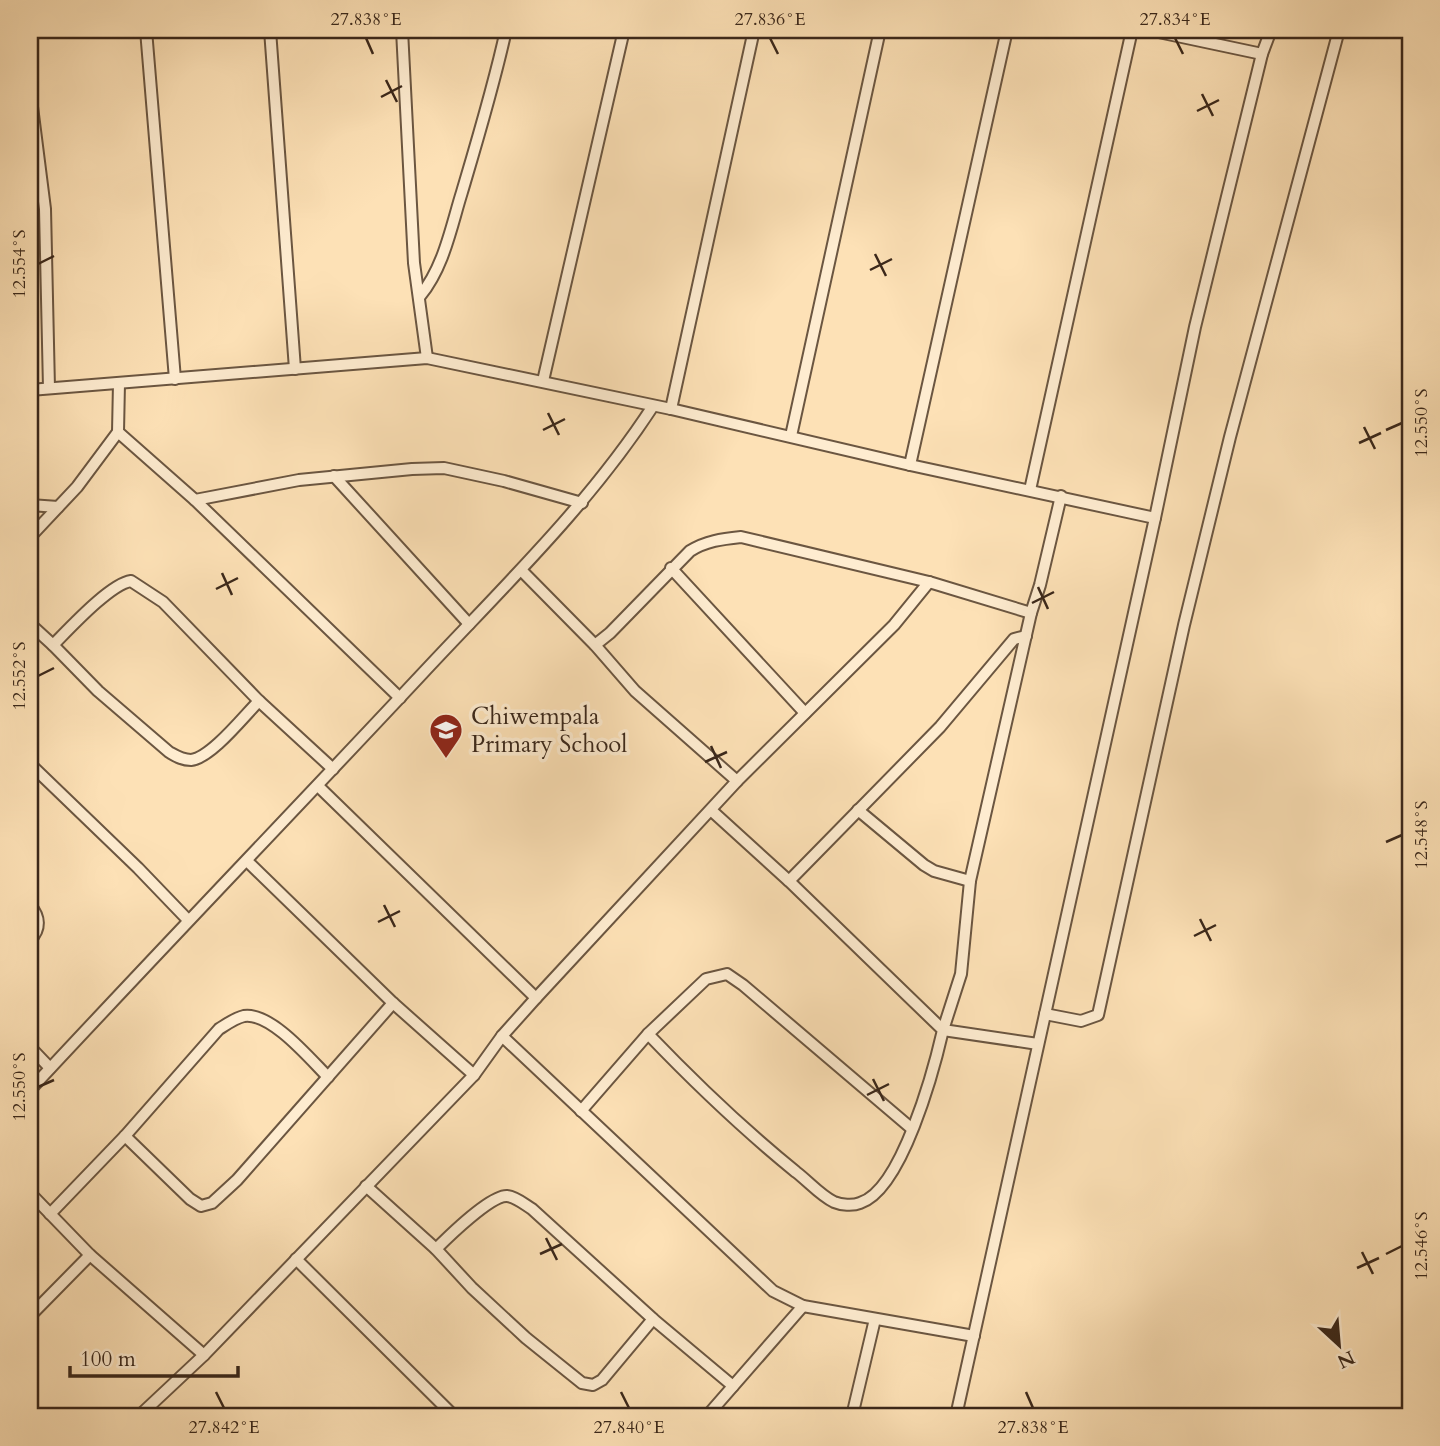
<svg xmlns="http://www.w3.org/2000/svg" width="1440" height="1446" font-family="Cardo,serif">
	<rect width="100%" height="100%" fill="#fde1b6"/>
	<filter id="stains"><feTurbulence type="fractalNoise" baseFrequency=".00286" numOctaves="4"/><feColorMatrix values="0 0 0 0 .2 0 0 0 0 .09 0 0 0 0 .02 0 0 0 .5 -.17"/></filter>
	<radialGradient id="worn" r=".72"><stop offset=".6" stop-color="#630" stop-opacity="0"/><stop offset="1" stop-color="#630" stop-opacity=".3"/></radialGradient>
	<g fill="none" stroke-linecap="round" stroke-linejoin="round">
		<defs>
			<g id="street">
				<path d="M 146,30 L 175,379"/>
				<path d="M 270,30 L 295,369"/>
				<path d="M 402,30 L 414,263 L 427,358"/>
				<path d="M 1149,30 L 1262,54"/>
				<path d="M 30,91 L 45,209 L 49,388"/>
				<path d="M 420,296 C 444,267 451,227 462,192 C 478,138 494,85 506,30"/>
				<path d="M 543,381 L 624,30"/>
				<path d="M 119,383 L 118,432 L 195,500 L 299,480 L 412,469 L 444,468 L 504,481 L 582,503"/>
				<path d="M 30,390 L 427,358 L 671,409 L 910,465 L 1155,518"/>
				<path d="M 671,409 L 754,30"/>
				<path d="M 791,436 L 880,30"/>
				<path d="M 910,465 L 1007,30"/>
				<path d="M 334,476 L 469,624"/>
				<path d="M 1030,490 L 1132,30"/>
				<path d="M 195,500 L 400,698"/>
				<path d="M 30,505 L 58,507"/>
				<path d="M 30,537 L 77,487 L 118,432"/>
				<path d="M 671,568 L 805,713"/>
				<path d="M 522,571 L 595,645 L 635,691 L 737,781"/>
				<path d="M 30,624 L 53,645 C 69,629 110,584 131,581 L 163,602 L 259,701 L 333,769"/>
				<path d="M 53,645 L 98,691 L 169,752 C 176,756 182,760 191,760 C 211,758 244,716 259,701"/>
				<path d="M 595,645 L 610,633 L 690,551 C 706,541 722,539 741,537 L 929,582 L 1031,613"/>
				<path d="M 30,764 L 138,868 L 188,920"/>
				<path d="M 318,786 L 536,998"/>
				<path d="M 858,810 L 924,865 L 934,871 L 970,881"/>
				<path d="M 247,861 L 393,1003 L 474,1075"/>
				<path d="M 789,881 L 940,727 L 1014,639 L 1026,636"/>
				<path d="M 30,905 C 40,917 41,929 30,940"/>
				<path d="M 1045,1014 L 1081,1021 L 1098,1015 L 1184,625 L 1230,437 L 1339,30"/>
				<path d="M 648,1034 C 695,1083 743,1129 796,1172 C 808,1181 821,1196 834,1202 C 841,1205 853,1206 860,1203 C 902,1190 934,1069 943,1030 L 789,881 L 712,811"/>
				<path d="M 502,1036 L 773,1291 L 803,1306 L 974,1336"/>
				<path d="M 1038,1044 L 943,1030 L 961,974 L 970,881 L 1031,613 L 1040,585 L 1061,496"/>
				<path d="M 30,1047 L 50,1068"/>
				<path d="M 30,1090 C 160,950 292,813 422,674 C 503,587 588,506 653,406"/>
				<path d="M 581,1111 L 648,1034 L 706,979 L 727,974 L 743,985 L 911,1128"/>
				<path d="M 125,1136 L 190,1199 L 201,1206 L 212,1203 L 237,1180 L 393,1003"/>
				<path d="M 366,1186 L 436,1249 L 472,1288 L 526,1338 L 582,1383 L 593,1385 L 602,1380 L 653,1319"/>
				<path d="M 30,1193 L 90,1255 L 204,1355"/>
				<path d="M 50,1214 L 125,1136 L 219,1029 C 227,1024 235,1018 244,1016 C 271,1012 310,1059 328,1077"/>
				<path d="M 436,1249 C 448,1237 491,1195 507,1196 C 516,1197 524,1204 532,1209 L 653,1319 L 733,1386"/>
				<path d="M 296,1259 L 454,1416"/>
				<path d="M 30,1316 L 90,1255"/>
				<path d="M 139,1416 L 204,1355 L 474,1075 L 502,1036 L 536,998 L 737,781 L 894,625 L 929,582"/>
				<path d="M 707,1416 L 803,1306"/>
				<path d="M 852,1416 L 875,1319"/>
				<path d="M 956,1416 L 1155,518 L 1195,327 L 1262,54 L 1271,30"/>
			</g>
		</defs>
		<use href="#street" stroke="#6b5641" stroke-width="14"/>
		<use href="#street" stroke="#feecd0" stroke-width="10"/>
	</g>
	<path fill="none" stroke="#3a271a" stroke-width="2.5" d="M 366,38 L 373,54M 770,38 L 778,54M 1175,38 L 1183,54M 386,80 L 397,102M 1202,94 L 1213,116M 381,97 L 402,86M 1197,111 L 1219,100M 875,254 L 886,276M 38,264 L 54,256M 870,270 L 892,259M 548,413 L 559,435M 1364,427 L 1375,449M 543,430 L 565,419M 1386,430 L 1402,423M 1359,443 L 1381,433M 222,573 L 232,595M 1038,587 L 1048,609M 216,589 L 238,578M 1032,603 L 1054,592M 38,676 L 54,668M 711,746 L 721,768M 705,762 L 727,752M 1386,842 L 1402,835M 384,905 L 395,927M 1200,919 L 1211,941M 378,922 L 400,911M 1194,936 L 1216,925M 873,1079 L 884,1101M 38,1087 L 54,1080M 867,1095 L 889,1084M 546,1238 L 557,1260M 1362,1252 L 1373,1274M 540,1254 L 562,1244M 1386,1254 L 1402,1246M 1357,1268 L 1379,1258M 216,1392 L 224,1408M 621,1392 L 629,1408M 1026,1392 L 1033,1408"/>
	<defs>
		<symbol id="school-pin" viewBox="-11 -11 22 30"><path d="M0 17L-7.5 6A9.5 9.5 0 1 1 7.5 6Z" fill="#8f2418" stroke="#feecd0"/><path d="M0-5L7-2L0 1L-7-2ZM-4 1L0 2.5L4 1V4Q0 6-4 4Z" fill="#fff"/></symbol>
	</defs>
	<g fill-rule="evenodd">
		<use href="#school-pin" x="427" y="711" width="38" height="52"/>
	</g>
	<g text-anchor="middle" stroke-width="7" stroke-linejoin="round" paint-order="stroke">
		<g font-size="24" fill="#3a271a" stroke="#feecd0" text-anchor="start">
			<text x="471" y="724">Chiwempala<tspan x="471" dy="28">Primary School</tspan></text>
		</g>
	</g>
	<rect width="1440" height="1446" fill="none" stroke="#fde1b6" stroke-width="77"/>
	<g transform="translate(1339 1345) rotate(154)" stroke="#feecd0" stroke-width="5" paint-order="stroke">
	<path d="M0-5L12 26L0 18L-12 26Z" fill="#3a271a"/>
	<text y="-10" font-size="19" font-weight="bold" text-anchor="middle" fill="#3a271a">N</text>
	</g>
	<path d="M70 1366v10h168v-10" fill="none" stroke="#3a271a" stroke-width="3.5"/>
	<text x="80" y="1366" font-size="21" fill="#3a271a" stroke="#feecd0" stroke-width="5" paint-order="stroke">100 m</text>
	<rect x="38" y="38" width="1364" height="1370" fill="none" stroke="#3a271a" stroke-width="2.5"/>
	<g font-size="18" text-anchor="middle" fill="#3a271a">
		<text x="366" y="25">27.838°E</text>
		<text x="770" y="25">27.836°E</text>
		<text x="1175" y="25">27.834°E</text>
		<text transform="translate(19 264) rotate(-90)" y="6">12.554°S</text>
		<text transform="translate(1421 423) rotate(-90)" y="6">12.550°S</text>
		<text transform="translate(19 676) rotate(-90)" y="6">12.552°S</text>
		<text transform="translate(1421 835) rotate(-90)" y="6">12.548°S</text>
		<text transform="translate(19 1087) rotate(-90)" y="6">12.550°S</text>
		<text transform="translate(1421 1246) rotate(-90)" y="6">12.546°S</text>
		<text x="224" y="1433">27.842°E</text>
		<text x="629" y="1433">27.840°E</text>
		<text x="1033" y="1433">27.838°E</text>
	</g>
	<rect width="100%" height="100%" filter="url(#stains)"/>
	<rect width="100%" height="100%" fill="url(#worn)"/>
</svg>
